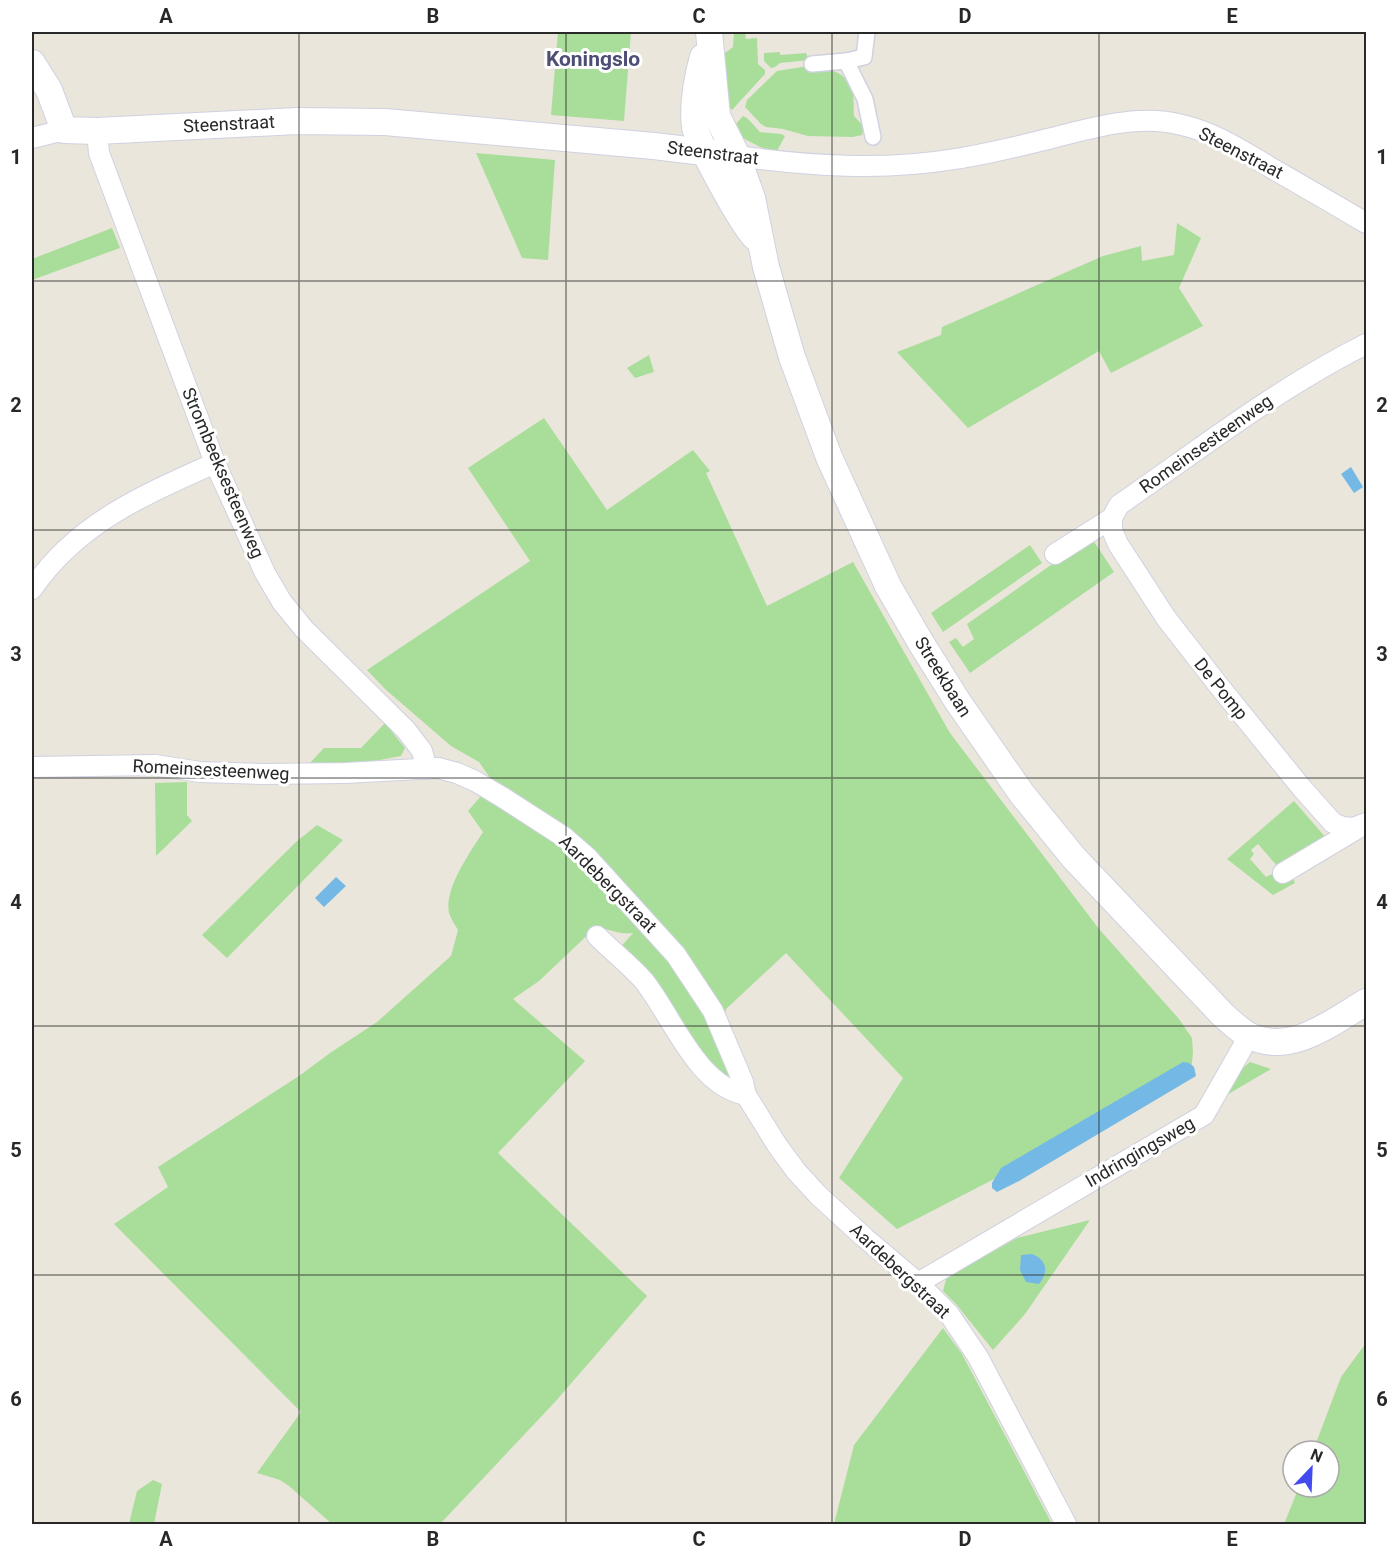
<svg xmlns="http://www.w3.org/2000/svg" width="1398" height="1556" font-family="Roboto,sans-serif">
	<rect width="100%" height="100%" fill="#eae6db"/>
	<g fill="#a8de9a">
		<path d="M 558,32 L 631,32 L 624,121 L 551,115 Z"/>
		<path d="M 734,32 L 745,32 L 746,39 L 757,38 L 758,64 L 765,70 L 765,74 L 732,110 L 728,106 L 725,53 L 733,47 Z"/>
		<path d="M 780,52 L 780,55 L 806,53 L 809,60 L 780,63 L 775,67 L 771,68 L 764,61 L 764,53 Z"/>
		<path d="M 802,67 C 820,67 844,68 851,88 C 855,96 853,108 854,116 L 864,127 L 862,135 L 853,137 L 808,136 L 783,129 L 766,127 L 761,124 L 745,107 L 747,100 L 777,71 Z"/>
		<path d="M 743,116 L 747,118 L 760,132 L 781,134 L 785,136 L 777,151 L 760,147 L 739,136 L 735,125 Z"/>
		<path d="M 476,153 L 555,160 L 548,260 L 522,258 Z"/>
		<path d="M 1177,223 L 1201,238 L 1179,288 L 1203,326 L 1111,373 L 1099,351 L 968,428 L 897,352 L 941,335 L 942,327 L 1103,256 L 1141,246 L 1142,261 L 1174,255 Z"/>
		<path d="M 112,228 L 120,248 L 32,280 L 32,259 Z"/>
		<path d="M 649,355 L 654,372 L 635,378 L 627,368 Z"/>
		<path d="M 544,418 L 607,510 L 693,450 L 710,471 L 706,473 L 767,606 L 853,562 L 950,733 L 1099,929 L 1179,1019 L 1192,1038 L 1193,1053 L 1191,1070 L 1181,1083 L 897,1229 L 839,1178 L 903,1078 L 786,953 L 726,1009 L 721,1040 L 739,1084 L 720,1078 L 618,950 L 633,933 C 617,935 611,928 595,928 L 539,981 L 513,999 L 585,1061 L 498,1153 L 647,1296 L 554,1403 L 440,1524 L 332,1524 L 289,1486 L 280,1480 L 257,1473 L 301,1412 L 114,1224 L 168,1187 L 158,1167 L 299,1076 L 330,1053 L 377,1022 L 451,956 L 458,930 C 455,925 451,919 449,913 C 444,888 470,853 483,832 L 468,811 L 493,782 L 479,762 L 451,746 L 385,689 L 367,670 L 530,561 L 468,468 Z"/>
		<path d="M 1091,537 L 1114,572 L 970,673 L 949,642 L 956,638 L 963,647 L 974,639 L 967,624 Z"/>
		<path d="M 1030,545 L 1042,563 L 943,632 L 931,613 Z"/>
		<path d="M 385,723 L 405,748 L 401,756 L 374,761 L 309,764 L 324,748 L 361,748 Z"/>
		<path d="M 187,782 L 187,815 L 192,821 L 156,856 L 155,783 Z"/>
		<path d="M 1294,801 L 1327,839 L 1278,867 L 1258,844 L 1251,850 L 1254,854 L 1250,859 L 1266,877 L 1280,870 L 1291,874 L 1295,883 L 1273,895 L 1227,859 Z"/>
		<path d="M 317,825 L 343,840 L 227,958 L 202,935 L 296,842 Z"/>
		<path d="M 1250,1062 L 1271,1069 L 1225,1096 L 1239,1071 Z"/>
		<path d="M 1090,1220 L 1025,1314 L 993,1350 L 956,1304 L 943,1291 L 947,1276 L 1017,1238 Z"/>
		<path d="M 943,1328 L 962,1354 L 1052,1524 L 834,1524 L 854,1445 Z"/>
		<path d="M 1366,1343 L 1366,1524 L 1284,1524 L 1299,1487 L 1329,1487 L 1329,1451 L 1313,1451 L 1341,1377 Z"/>
		<path d="M 153,1480 L 162,1484 L 154,1524 L 129,1524 L 137,1491 Z"/>
	</g>
	<g fill="#74b8e6">
		<path d="M 1351,467 L 1363,487 L 1354,493 L 1341,474 Z"/>
		<path d="M 336,877 L 346,886 L 324,907 L 315,898 Z"/>
		<path d="M 1183,1062 L 1189,1063 L 1194,1067 L 1196,1076 L 1019,1181 L 997,1192 L 992,1188 L 992,1183 L 1001,1168 Z"/>
		<path d="M 1032,1254 C 1047,1260 1049,1272 1039,1284 L 1026,1282 L 1020,1270 L 1021,1255 Z"/>
	</g>
	<g fill="none" stroke-linecap="round" stroke-linejoin="round">
		<defs>
			<g id="pedestrian">
				<path d="M 846,61 L 864,57 L 867,32"/>
				<path d="M 812,64 L 846,61 L 865,99 L 873,137"/>
			</g>
			<g id="minor">
				<path d="M 97,131 L 99,153 L 215,463 L 265,573 L 282,602 L 304,629 L 406,730 L 422,751 L 427,769"/>
				<path d="M 32,138 L 64,130"/>
				<path d="M 737,156 C 810,166 882,171 955,159 C 988,154 1020,146 1052,138 C 1094,127 1139,114 1182,125 C 1214,132 1241,150 1268,166 C 1301,185 1334,204 1366,223"/>
				<path d="M 1112,518 L 1112,530 L 1118,544 L 1166,618 L 1219,686 L 1301,787 L 1333,823 L 1343,827 L 1353,828 L 1366,823"/>
				<path d="M 1055,554 L 1112,518 L 1119,505 C 1200,449 1278,388 1366,344"/>
				<path d="M 32,589 C 78,522 144,495 215,463"/>
				<path d="M 32,767 L 155,765 L 200,772 L 263,774 L 345,773 L 438,768 L 457,773 L 475,781 L 502,797 L 564,837 L 587,857 L 676,955 L 713,1011 L 743,1082 L 746,1095 L 777,1145 L 796,1171 L 818,1195 L 865,1238 L 918,1283 L 949,1314 L 978,1357 L 1066,1524"/>
				<path d="M 1283,873 L 1360,827"/>
				<path d="M 597,936 C 612,951 630,965 644,981 C 674,1019 696,1085 746,1095"/>
				<path d="M 918,1283 L 1204,1115 L 1249,1036"/>
			</g>
			<g id="tertiary">
				<path d="M 709,32 L 717,116 L 737,156 L 752,198 L 766,267 L 792,357 L 829,457 L 888,586 L 921,643 L 958,702 L 1022,794 L 1074,858 L 1223,1015 C 1231,1022 1239,1030 1248,1035 C 1290,1057 1332,1022 1366,1002"/>
				<path d="M 703,57 C 697,79 692,104 695,127 C 698,144 742,224 755,237"/>
				<path d="M 32,63 L 49,90 L 64,130 L 97,131 L 297,121 L 385,122 L 654,146 L 737,156"/>
			</g>
		</defs>
		<use href="#pedestrian" stroke="#d0d1e1" stroke-width="18"/>
		<use href="#minor" stroke="#d0d1e1" stroke-width="22"/>
		<use href="#tertiary" stroke="#d0d1e1" stroke-width="28"/>
		<use href="#pedestrian" stroke="#fff" stroke-width="15"/>
		<use href="#minor" stroke="#fff" stroke-width="20"/>
		<use href="#tertiary" stroke="#fff" stroke-width="26"/>
	</g>
	<path fill="none" stroke="#282828" stroke-width="1.5" stroke-opacity="0.55" d="M 299,32 L 299,1524M 566,32 L 566,1524M 832,32 L 832,1524M 1099,32 L 1099,1524M 32,281 L 1366,281M 32,530 L 1366,530M 32,778 L 1366,778M 32,1026 L 1366,1026M 32,1275 L 1366,1275"/>
	<g text-anchor="middle" stroke-width="6" stroke-linejoin="round" paint-order="stroke">
		<g font-size="18" fill="#282828" stroke="#fff">
			<text transform="translate(229 124) rotate(-3)" y="6">Steenstraat</text>
			<text transform="translate(713 153) rotate(7)" y="6">Steenstraat</text>
			<text transform="translate(1241 153) rotate(27)" y="6">Steenstraat</text>
			<text transform="translate(1206 444) rotate(-35)" y="6">Romeinsesteenweg</text>
			<text transform="translate(223 473) rotate(67)" y="6">Strombeeksesteenweg</text>
			<text transform="translate(943 677) rotate(58)" y="6">Streekbaan</text>
			<text transform="translate(1221 689) rotate(51)" y="6">De Pomp</text>
			<text transform="translate(211 770) rotate(3)" y="6">Romeinsesteenweg</text>
			<text transform="translate(608 884) rotate(45)" y="6">Aardebergstraat</text>
			<text transform="translate(1140 1152) rotate(-30)" y="6">Indringingsweg</text>
			<text transform="translate(900 1271) rotate(43)" y="6">Aardebergstraat</text>
		</g>
		<g font-size="21" font-weight="bold" fill="#4c4e76" stroke="#fff">
			<text x="593" y="66">Koningslo</text>
		</g>
	</g>
	<rect width="1398" height="1556" fill="none" stroke="#ffffff" stroke-width="66"/>
	<g transform="translate(1311 1469) rotate(23)"><circle r="28" fill="#ffffff" stroke="#a9a9a9" stroke-width="1.5"/>
	<path d="M0-4.5L10 22L0 15L-10 22Z" fill="#444bee"/>
	<text y="-9" font-size="16" font-weight="bold" text-anchor="middle" fill="#282828">N</text>
	</g>
	<rect x="33" y="33" width="1332" height="1490" fill="none" stroke="#282828" stroke-width="2"/>
	<g font-size="20" text-anchor="middle" font-weight="bold" fill="#282828">
		<text x="166" y="23">A</text>
		<text x="433" y="23">B</text>
		<text x="699" y="23">C</text>
		<text x="965" y="23">D</text>
		<text x="1232" y="23">E</text>
		<text x="16" y="164">1</text>
		<text x="1382" y="164">1</text>
		<text x="16" y="412">2</text>
		<text x="1382" y="412">2</text>
		<text x="16" y="661">3</text>
		<text x="1382" y="661">3</text>
		<text x="16" y="909">4</text>
		<text x="1382" y="909">4</text>
		<text x="16" y="1157">5</text>
		<text x="1382" y="1157">5</text>
		<text x="16" y="1406">6</text>
		<text x="1382" y="1406">6</text>
		<text x="166" y="1546">A</text>
		<text x="433" y="1546">B</text>
		<text x="699" y="1546">C</text>
		<text x="965" y="1546">D</text>
		<text x="1232" y="1546">E</text>
	</g>
</svg>
